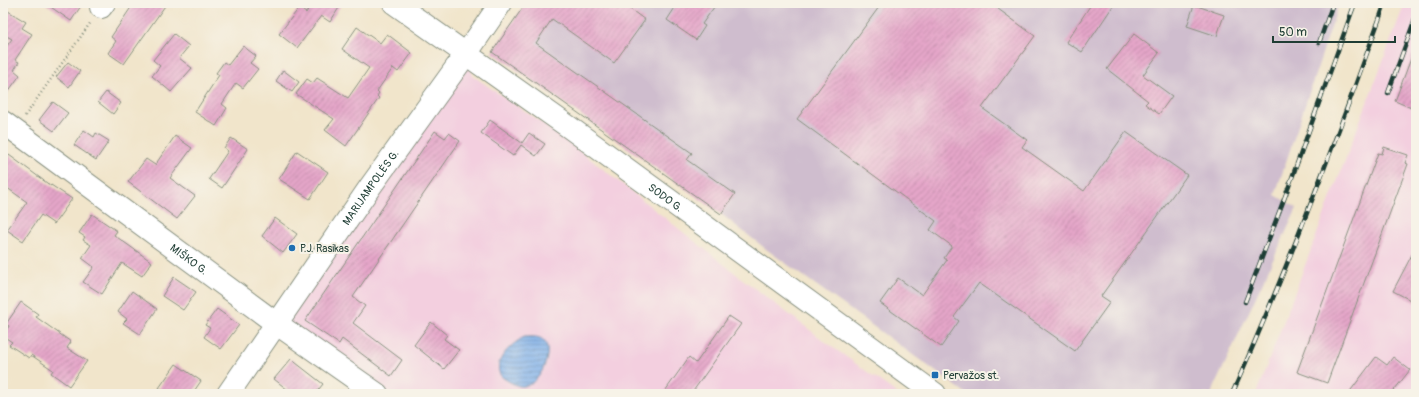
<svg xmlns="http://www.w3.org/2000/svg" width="1419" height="397" font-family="Pangolin,sans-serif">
	<defs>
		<pattern id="water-rules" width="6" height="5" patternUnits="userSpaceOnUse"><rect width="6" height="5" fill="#7eafe9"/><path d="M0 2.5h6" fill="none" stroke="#6790be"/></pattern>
		<pattern id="building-hatch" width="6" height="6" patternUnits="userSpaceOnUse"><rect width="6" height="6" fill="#e5a6c9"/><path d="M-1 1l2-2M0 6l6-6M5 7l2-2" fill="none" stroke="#b988a4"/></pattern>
	</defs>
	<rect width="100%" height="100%" fill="#f7f3e8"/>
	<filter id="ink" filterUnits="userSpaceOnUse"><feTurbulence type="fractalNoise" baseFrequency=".025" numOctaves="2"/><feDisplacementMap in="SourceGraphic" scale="8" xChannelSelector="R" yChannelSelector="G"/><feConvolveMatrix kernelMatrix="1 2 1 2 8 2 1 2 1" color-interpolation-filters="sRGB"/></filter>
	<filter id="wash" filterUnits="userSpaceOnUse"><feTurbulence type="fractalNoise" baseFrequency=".012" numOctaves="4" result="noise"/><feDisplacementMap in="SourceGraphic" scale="16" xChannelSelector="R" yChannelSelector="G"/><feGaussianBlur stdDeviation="0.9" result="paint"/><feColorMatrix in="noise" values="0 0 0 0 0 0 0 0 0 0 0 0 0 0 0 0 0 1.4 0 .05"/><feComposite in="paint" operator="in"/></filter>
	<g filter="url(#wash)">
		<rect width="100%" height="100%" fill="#f1e5cb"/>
		<g fill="#f3cfdf">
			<path d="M 1405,3 L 1416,3 L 1416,392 L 1415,394 L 1256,394 Z"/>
			<path d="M 466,54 L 473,76 L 561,136 L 745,281 L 827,343 L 898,394 L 377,394 L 277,324 Z"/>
		</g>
		<path fill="#cfbdce" d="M 526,3 L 1339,3 L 1275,195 L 1297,208 L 1211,394 L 967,394 L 766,249 L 721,214 L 492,52 Z"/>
		<path fill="url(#water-rules)" stroke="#4e768e" d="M 524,337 C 530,337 537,336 542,339 C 557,348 538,397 514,384 C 510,382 504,379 501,376 C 491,361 513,343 524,337 Z"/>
		<g id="blocks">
			<g fill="url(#building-hatch)">
				<path d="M 45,3 L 83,3 L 71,21 Z"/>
				<path d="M 134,3 L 167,3 L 124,64 L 108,53 L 116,41 L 111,37 Z"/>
				<path d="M 301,3 L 342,3 L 330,22 L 321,16 L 297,48 L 279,34 L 299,8 L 306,13 L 309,8 Z"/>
				<path d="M 526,3 L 622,3 L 645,20 L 614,63 L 552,19 L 536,43 L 692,153 L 687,160 L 735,194 L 721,214 L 492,52 Z"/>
				<path d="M 678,3 L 717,3 L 702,24 L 705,26 L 696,40 L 667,20 Z"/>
				<path d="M 882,3 L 990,3 L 1035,36 L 982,108 L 1027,140 L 1022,147 L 1084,191 L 1126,132 L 1187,175 L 1101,296 L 1110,302 L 1075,351 L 979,283 L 954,317 L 959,321 L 941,347 L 880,303 L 898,278 L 922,295 L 947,260 L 944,258 L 952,246 L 930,230 L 936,221 L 797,119 Z"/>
				<path d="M 1092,3 L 1115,3 L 1082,52 L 1066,42 Z"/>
				<path d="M 1194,5 L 1224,15 L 1217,36 L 1187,26 Z"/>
				<path d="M 8,11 L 26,22 L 22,28 L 32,34 L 15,60 L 19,62 L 14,70 L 20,75 L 3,99 L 3,51 L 12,39 L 3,34 L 3,20 Z"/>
				<path d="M 357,27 L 380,43 L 387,34 L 412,53 L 398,72 L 393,68 L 377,91 L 379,93 L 377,96 L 379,98 L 346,146 L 325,130 L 334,119 L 296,94 L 307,79 L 313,83 L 317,78 L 348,98 L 369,68 L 342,49 Z"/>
				<path d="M 174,34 L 189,46 L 179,58 L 192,68 L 171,92 L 152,76 L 160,66 L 153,60 Z"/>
				<path d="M 1134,34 L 1159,53 L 1143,75 L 1172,96 L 1159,114 L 1145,104 L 1148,101 L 1107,69 Z"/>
				<path d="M 243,46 L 256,56 L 250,63 L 258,69 L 243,88 L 236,83 L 222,104 L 227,108 L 216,126 L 195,112 L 219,75 L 216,73 L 224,62 L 228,65 Z"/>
				<path d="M 1415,48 L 1416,48 L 1416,110 L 1395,101 Z"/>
				<path d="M 68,62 L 80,71 L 69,87 L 56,77 Z"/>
				<path d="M 283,70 L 299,82 L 292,92 L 276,81 Z"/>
				<path d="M 106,92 L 121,103 L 113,114 L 98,102 Z"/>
				<path d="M 53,102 L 68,113 L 54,131 L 39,120 Z"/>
				<path d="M 490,120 L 522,143 L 529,133 L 545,144 L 536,156 L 521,145 L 513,156 L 481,133 Z"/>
				<path d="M 84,130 L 94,137 L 96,133 L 109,141 L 96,160 L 74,145 Z"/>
				<path d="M 435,131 L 445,138 L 449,133 L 460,141 L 353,297 L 365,306 L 353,323 L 402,360 L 391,376 L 342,339 L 339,344 L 305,321 Z"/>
				<path d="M 175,136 L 192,148 L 170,178 L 195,196 L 177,219 L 128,182 L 146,159 L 155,165 Z"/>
				<path d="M 231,138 L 248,149 L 222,188 L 209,179 L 228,151 L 224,148 Z"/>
				<path d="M 1384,147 L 1408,155 L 1405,163 L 1408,164 L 1327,383 L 1297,372 L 1378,153 L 1382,154 Z"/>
				<path d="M 297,151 L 328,172 L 310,199 L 279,179 Z"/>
				<path d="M 9,155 L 51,186 L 51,185 L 72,199 L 54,224 L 41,215 L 23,241 L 7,230 L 27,202 L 3,185 L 3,163 Z"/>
				<path d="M 92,214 L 117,231 L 114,235 L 152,262 L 142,276 L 122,263 L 102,294 L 83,282 L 94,267 L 82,258 L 91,245 L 83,240 L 85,237 L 79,233 Z"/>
				<path d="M 275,218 L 297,234 L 283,253 L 262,236 Z"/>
				<path d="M 1416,247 L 1416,303 L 1393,291 Z"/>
				<path d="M 174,277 L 196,292 L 183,310 L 162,296 Z"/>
				<path d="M 132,291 L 157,309 L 140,334 L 123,323 L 127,319 L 118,312 Z"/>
				<path d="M 21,302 L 38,314 L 36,317 L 71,342 L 67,348 L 87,361 L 69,386 L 51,373 L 53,370 L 31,355 L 29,358 L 9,345 L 12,342 L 3,336 L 9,326 L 6,324 Z"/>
				<path d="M 217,309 L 239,325 L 221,349 L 204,337 L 210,328 L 205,325 Z"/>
				<path d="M 729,316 L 741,324 L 691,394 L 663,394 L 689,357 L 696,363 Z"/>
				<path d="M 431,322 L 447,335 L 444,339 L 459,350 L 444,369 L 414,345 Z"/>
				<path d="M 1376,357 L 1387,365 L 1393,357 L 1410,370 L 1391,394 L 1348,394 Z"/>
				<path d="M 291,359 L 323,384 L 315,394 L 293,394 L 274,379 Z"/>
				<path d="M 176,364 L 201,381 L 192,394 L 168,394 L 159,388 Z"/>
			</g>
		</g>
	</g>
	<g filter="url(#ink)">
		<use href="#blocks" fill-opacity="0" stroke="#889180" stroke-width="1"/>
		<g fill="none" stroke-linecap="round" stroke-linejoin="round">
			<defs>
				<g id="minor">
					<path id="s1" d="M 394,3 L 569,127 L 935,394"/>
					<path d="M 101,7 L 104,3"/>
					<path id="s2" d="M 3,122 L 277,324 L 377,394"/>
					<path id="s3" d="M 228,394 L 370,187 L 466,54 L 501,3"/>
				</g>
			</defs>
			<use href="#minor" stroke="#889180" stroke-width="24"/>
			<path stroke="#889180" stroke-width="2.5" stroke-dasharray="1 3" stroke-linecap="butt" d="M 25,116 L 91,22"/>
			<use href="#minor" stroke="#fff" stroke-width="22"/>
			<defs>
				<g id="rail">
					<path d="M 1319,43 L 1333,3"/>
					<path d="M 1388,93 L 1416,16"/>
					<path d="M 1245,302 L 1289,186 L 1355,3"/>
					<path d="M 1232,394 C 1289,266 1338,135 1385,3"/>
				</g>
			</defs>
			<use href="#rail" stroke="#1f3d34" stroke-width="4.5"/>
			<use href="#rail" stroke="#f7f3e8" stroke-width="3" stroke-dasharray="9" stroke-linecap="butt"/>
		</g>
	</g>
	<g fill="#1f6fb2" stroke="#f7f3e8" stroke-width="1.5">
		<circle cx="292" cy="248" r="4"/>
		<rect x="931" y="371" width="8" height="8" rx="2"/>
	</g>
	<g text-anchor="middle" stroke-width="4" stroke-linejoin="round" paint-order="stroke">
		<g font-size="11" fill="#1f3d34" stroke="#f7f3e8">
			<text dy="4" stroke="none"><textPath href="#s3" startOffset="251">MARIJAMPOLĖS G.</textPath></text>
			<text dy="4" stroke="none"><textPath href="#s1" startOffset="334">SODO G.</textPath></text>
			<text dy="4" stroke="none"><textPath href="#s2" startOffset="231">MIŠKO G.</textPath></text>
		</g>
		<g font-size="11" fill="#1f3d34" stroke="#f7f3e8" text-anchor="start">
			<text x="300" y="252">P.J. Rasikas</text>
			<text x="943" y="379">Pervažos st.</text>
		</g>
	</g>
	<rect width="1419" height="397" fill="none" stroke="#f7f3e8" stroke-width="16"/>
	<path d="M1273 36v6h122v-6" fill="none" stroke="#1f3d34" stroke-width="2"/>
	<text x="1279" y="36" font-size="12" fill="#1f3d34" stroke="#f7f3e8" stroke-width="3" paint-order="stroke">50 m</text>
</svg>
